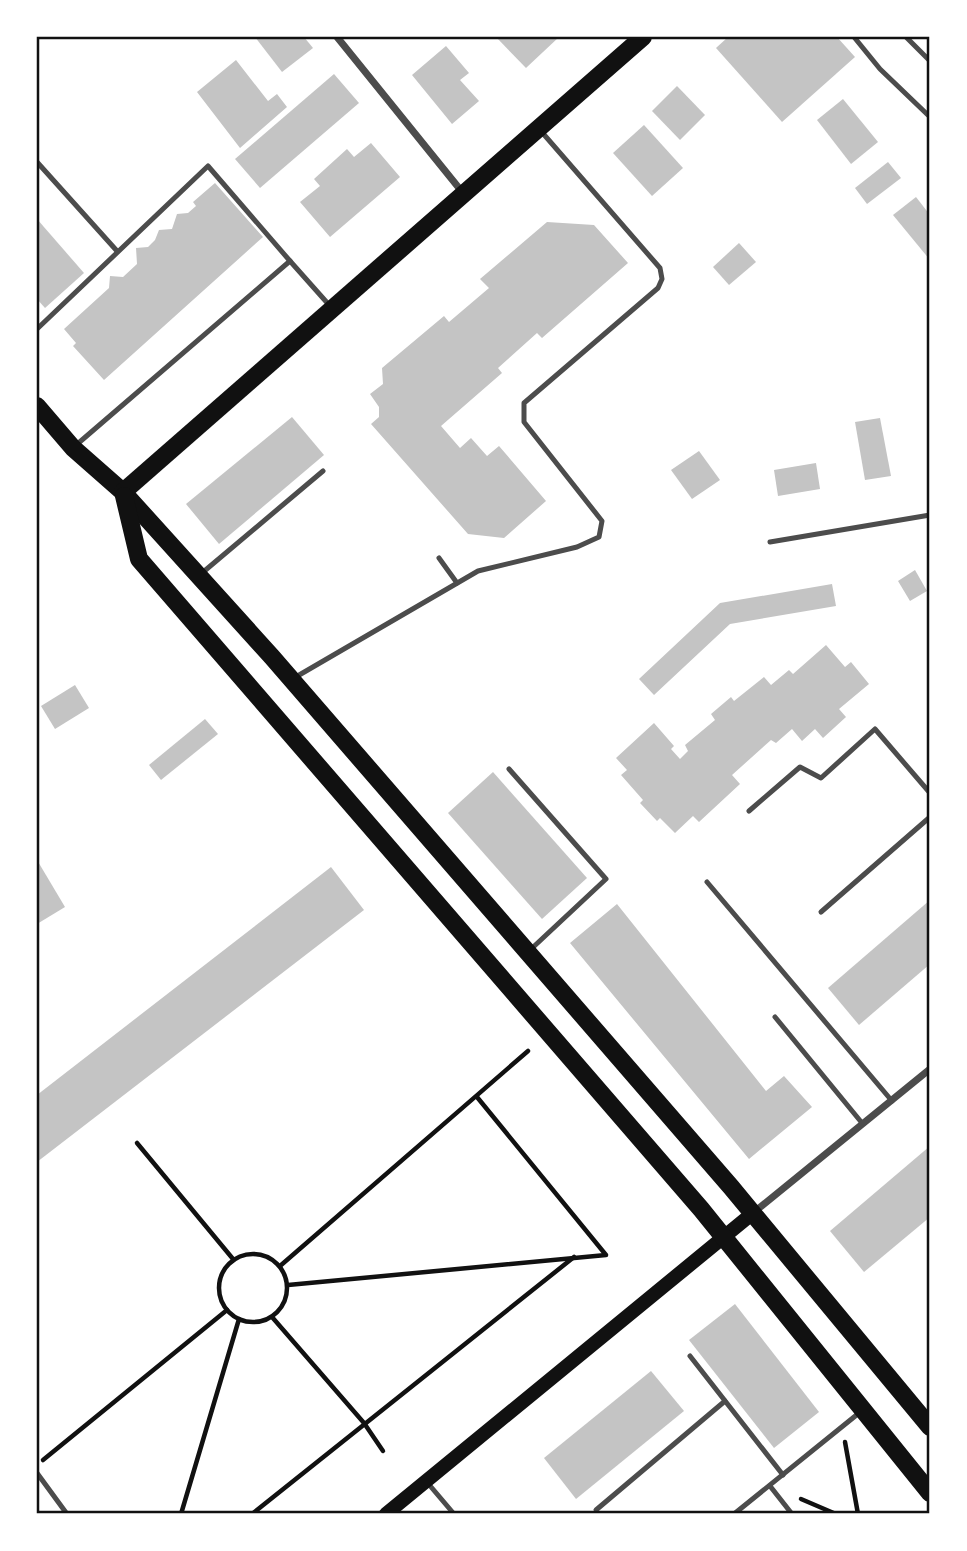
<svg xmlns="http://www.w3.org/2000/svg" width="967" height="1551" font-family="'Exo 2',sans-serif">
	<rect width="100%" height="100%" fill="#fff"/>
	<g fill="#c4c4c4">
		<path d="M 255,37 L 304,37 L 313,48 L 282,72 Z"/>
		<path d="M 496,37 L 559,37 L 526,68 Z"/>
		<path d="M 728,37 L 837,37 L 855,57 L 782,122 L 716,48 Z"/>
		<path d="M 446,46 L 469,73 L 460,80 L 479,101 L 452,124 L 412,75 Z"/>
		<path d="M 236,60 L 268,101 L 277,94 L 287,107 L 240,148 L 197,92 Z"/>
		<path d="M 334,74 L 359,103 L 260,188 L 235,159 Z"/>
		<path d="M 677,86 L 705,115 L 680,140 L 652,111 Z"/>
		<path d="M 843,99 L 878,142 L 851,164 L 817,120 Z"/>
		<path d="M 644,125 L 683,168 L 652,196 L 613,153 Z"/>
		<path d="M 371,143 L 400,177 L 330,237 L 300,202 L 320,186 L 314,179 L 347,149 L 354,157 Z"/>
		<path d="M 888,162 L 901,178 L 867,204 L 855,188 Z"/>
		<path d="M 215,183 L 263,237 L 104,380 L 73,346 L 76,343 L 64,329 L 109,288 L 110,276 L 123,277 L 137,264 L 136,248 L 148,247 L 155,240 L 159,230 L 172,229 L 177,214 L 188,213 L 196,206 L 193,202 Z"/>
		<path d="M 916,197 L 930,215 L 930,260 L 893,215 Z"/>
		<path d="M 37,219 L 84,273 L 45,308 L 37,299 Z"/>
		<path d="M 547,222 L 594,225 L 628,263 L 542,338 L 537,333 L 498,368 L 502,373 L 441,426 L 460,448 L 471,438 L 487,456 L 499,446 L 546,501 L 504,538 L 468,534 L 371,424 L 379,417 L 379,407 L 370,394 L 383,384 L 382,368 L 444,316 L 449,322 L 489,288 L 480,279 Z"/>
		<path d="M 739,243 L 756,262 L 729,285 L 713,267 Z"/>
		<path d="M 292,417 L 324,455 L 219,544 L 186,504 Z"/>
		<path d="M 880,418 L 891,476 L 865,480 L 855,422 Z"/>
		<path d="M 699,451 L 720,480 L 692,499 L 671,470 Z"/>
		<path d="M 816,463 L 820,489 L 778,496 L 774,470 Z"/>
		<path d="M 915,570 L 927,591 L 910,601 L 898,581 Z"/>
		<path d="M 832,584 L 836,606 L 730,624 L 654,695 L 639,679 L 720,603 Z"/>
		<path d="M 826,645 L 845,667 L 851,662 L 869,684 L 839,709 L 846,717 L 823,738 L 815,729 L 802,741 L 792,729 L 776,743 L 771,740 L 732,775 L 740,784 L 699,822 L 693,816 L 675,833 L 660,818 L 657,821 L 640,803 L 643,800 L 621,775 L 627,770 L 616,758 L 654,723 L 674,746 L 671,749 L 680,759 L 688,751 L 685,745 L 715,720 L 711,714 L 731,697 L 734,701 L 764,677 L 771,685 L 789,670 L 793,674 Z"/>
		<path d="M 75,685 L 89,708 L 55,729 L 41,706 Z"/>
		<path d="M 205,719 L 218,734 L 161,780 L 149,765 Z"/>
		<path d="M 493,772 L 587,878 L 542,919 L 448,813 Z"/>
		<path d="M 37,860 L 65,907 L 37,924 Z"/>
		<path d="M 331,867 L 364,910 L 37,1162 L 37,1095 Z"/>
		<path d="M 930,900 L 930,964 L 859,1025 L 828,988 Z"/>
		<path d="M 617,904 L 766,1091 L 784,1076 L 812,1107 L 749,1159 L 570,943 Z"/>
		<path d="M 930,1146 L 930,1217 L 864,1272 L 830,1231 Z"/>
		<path d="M 735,1304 L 819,1412 L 774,1448 L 689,1340 Z"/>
		<path d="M 651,1371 L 684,1411 L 576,1499 L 544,1458 Z"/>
	</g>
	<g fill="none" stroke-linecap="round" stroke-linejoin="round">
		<g stroke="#111" stroke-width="4.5">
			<path d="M 137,1143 L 233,1259"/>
			<circle cx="253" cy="1288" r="34"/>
			<path d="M 280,1266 L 528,1051"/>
			<path d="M 288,1285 L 606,1255 L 477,1097"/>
			<path d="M 272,1317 L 364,1423 L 383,1451"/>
			<path d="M 845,1442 L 858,1514"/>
			<path d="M 43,1460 L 227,1310"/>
			<path d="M 801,1499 L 836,1514"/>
			<path d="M 181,1514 L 239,1319"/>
			<path d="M 252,1514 L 574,1257"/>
		</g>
		<g stroke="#4c4c4c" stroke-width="5">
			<path d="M 854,37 L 880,69 L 930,117"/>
			<path d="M 906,37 L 930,61"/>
			<path d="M 37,162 L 117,251"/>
			<path d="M 37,329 L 208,166 L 290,261"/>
			<path d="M 75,446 L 290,261 L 330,306"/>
			<path d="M 770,542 L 930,515"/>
			<path d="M 439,558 L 457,583"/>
			<path d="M 202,573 L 323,471"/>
			<path d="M 294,678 L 478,571 L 577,547 L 599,537 L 602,521 L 524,422 L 524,403 L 658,288 L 662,279 L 660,268 L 540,130"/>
			<path d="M 509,769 L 606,879 L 529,951"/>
			<path d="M 749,811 L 800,767 L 821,778 L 875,729 L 930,793"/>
			<path d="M 707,882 L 892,1101"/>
			<path d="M 821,912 L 930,817"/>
			<path d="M 775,1017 L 862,1123"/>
			<path d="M 690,1356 L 783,1475"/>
			<path d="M 37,1473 L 67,1514"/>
			<path d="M 426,1481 L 454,1514"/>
			<path d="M 770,1486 L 792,1514"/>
			<path d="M 596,1510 L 725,1401"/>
			<path d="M 734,1514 L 859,1413"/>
		</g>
		<g stroke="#4c4c4c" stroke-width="7">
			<path d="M 337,37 L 463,193"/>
			<path d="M 753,1213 L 930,1069"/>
		</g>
		<path stroke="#111" stroke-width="14" d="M 386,1514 L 753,1213"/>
		<g stroke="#111" stroke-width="18">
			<path d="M 37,406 L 73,448 L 123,492 L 272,657 L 731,1187 L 930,1427"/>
			<path d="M 123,492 L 643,37"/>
			<path d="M 124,496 L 139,559 L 701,1209 L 930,1493"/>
		</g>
	</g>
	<rect width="967" height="1551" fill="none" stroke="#ffffff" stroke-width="77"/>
	<rect x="38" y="38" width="890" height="1474" fill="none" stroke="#111" stroke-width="2.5"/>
</svg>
